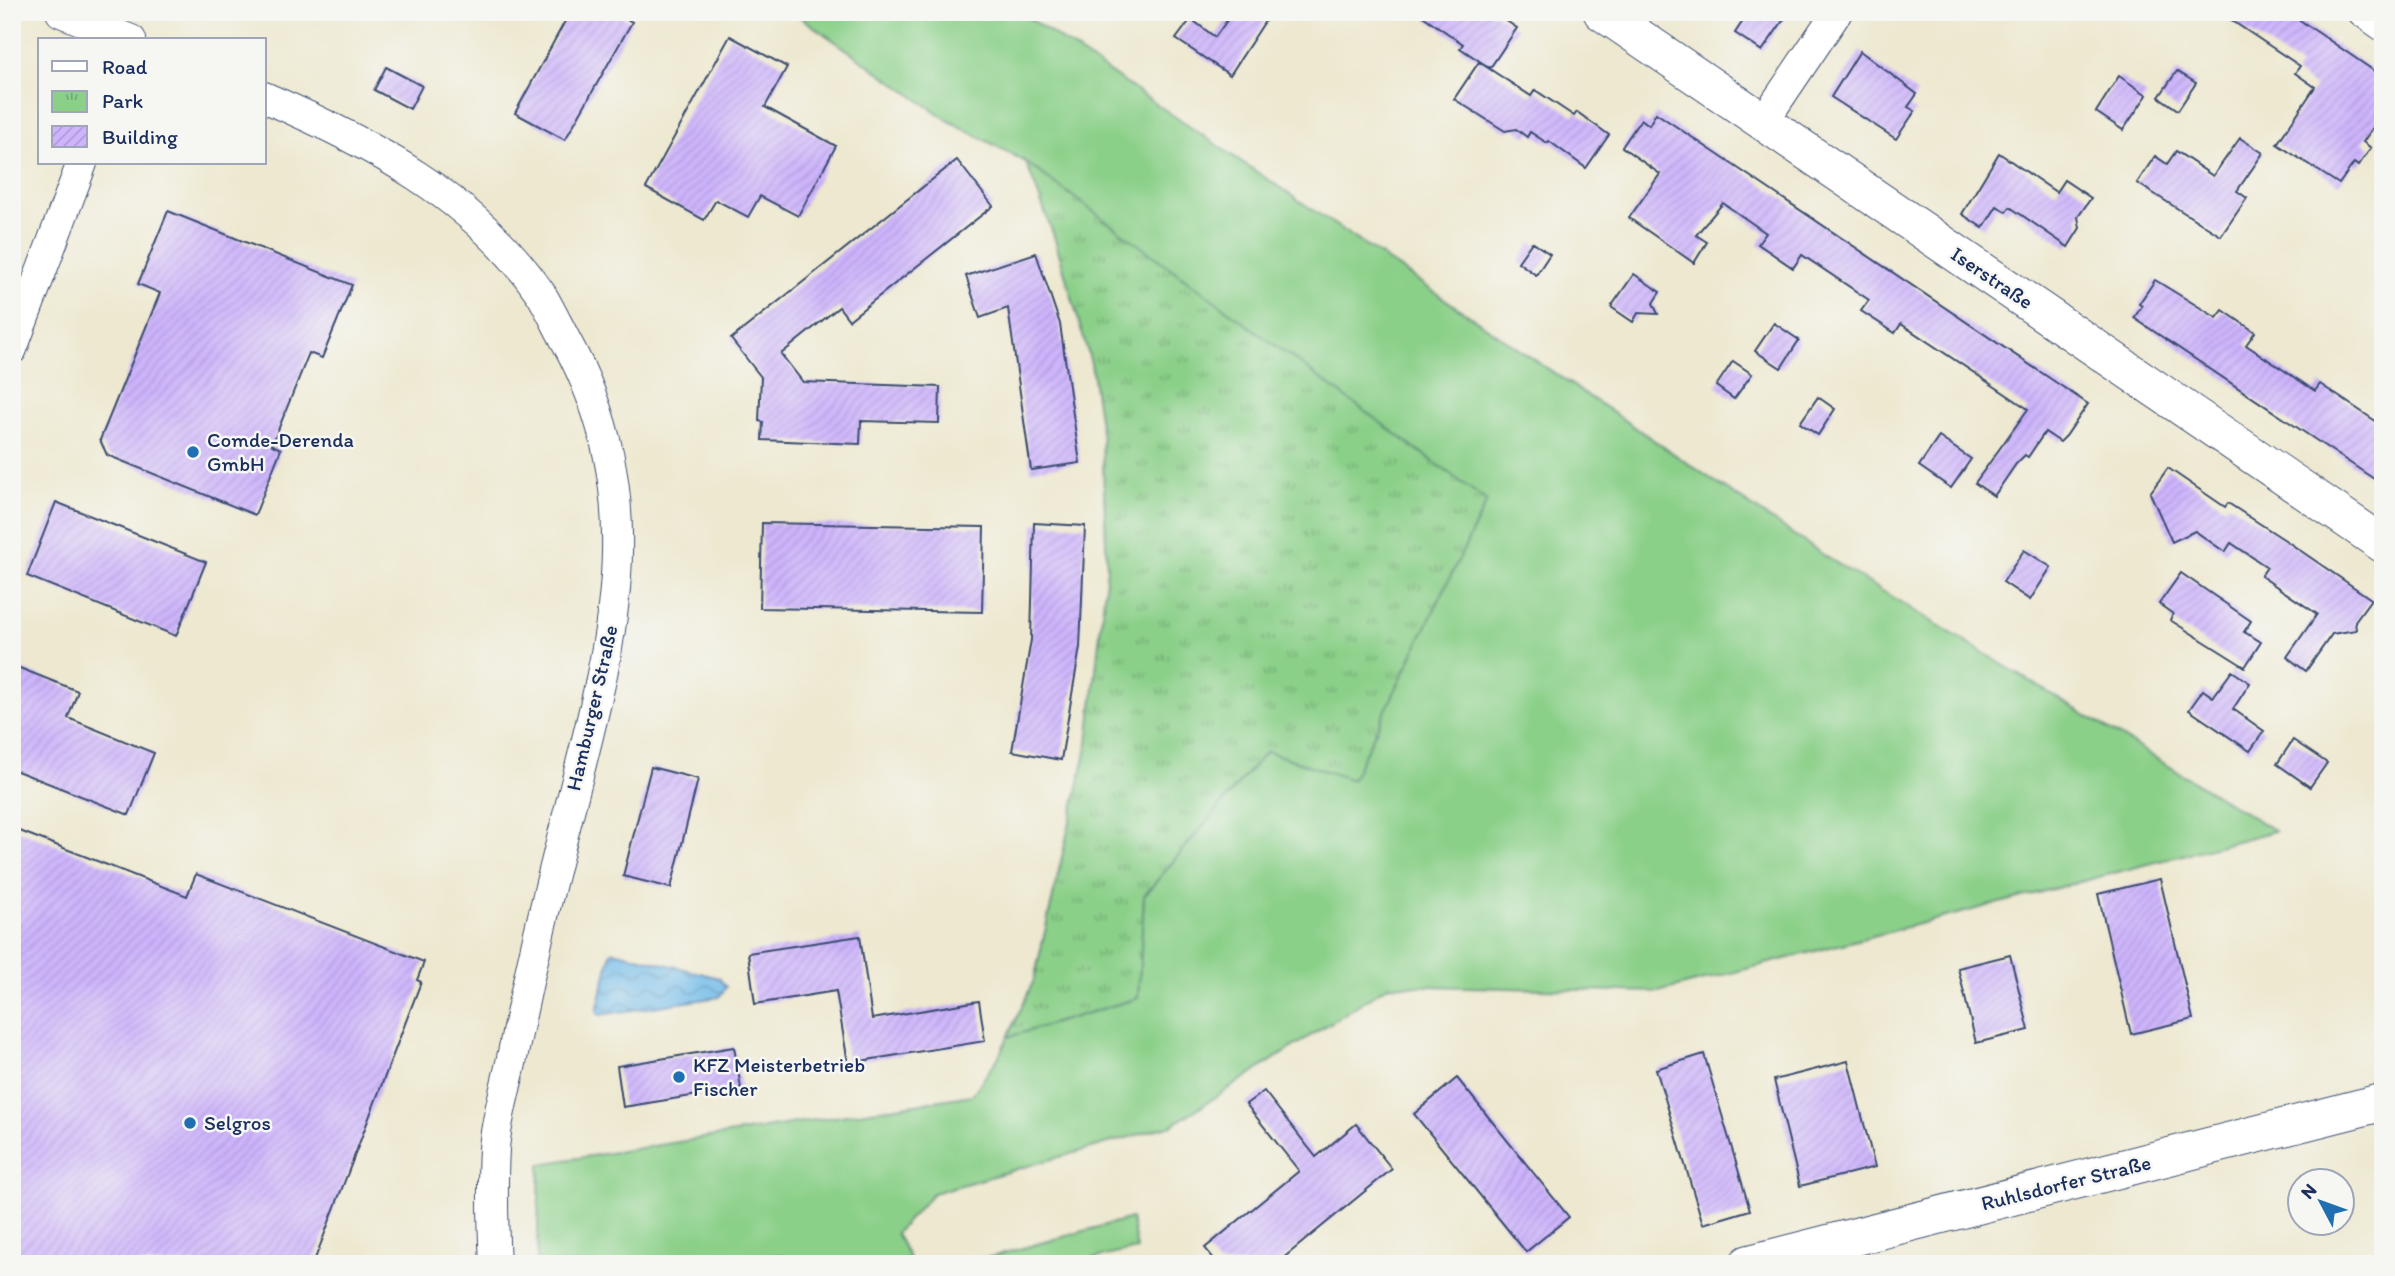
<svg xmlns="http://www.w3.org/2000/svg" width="2395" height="1276" font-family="Itim,sans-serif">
	<defs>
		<pattern id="park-tufts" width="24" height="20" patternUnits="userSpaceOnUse" patternTransform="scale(1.75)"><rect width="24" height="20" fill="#8bd089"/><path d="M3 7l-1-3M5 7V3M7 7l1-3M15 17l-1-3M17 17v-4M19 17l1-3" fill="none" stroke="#71a973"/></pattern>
		<pattern id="water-waves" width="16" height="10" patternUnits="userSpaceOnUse" patternTransform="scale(1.75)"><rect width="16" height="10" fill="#71bbe9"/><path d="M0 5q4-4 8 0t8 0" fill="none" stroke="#5c98c0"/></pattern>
		<pattern id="building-hatch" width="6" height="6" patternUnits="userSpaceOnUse" patternTransform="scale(1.75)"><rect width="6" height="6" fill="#cdb4fc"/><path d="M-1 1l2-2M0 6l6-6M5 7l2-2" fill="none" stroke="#af9bda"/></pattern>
	</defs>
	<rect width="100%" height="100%" fill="#f6f6f2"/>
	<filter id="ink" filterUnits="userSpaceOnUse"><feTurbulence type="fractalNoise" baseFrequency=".0143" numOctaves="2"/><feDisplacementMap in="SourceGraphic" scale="14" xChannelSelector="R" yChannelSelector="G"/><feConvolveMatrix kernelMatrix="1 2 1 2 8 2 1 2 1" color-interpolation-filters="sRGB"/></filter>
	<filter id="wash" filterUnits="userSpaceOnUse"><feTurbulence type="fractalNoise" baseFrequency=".00686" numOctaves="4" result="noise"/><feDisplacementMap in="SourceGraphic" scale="28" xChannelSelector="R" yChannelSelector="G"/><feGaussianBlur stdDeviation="1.57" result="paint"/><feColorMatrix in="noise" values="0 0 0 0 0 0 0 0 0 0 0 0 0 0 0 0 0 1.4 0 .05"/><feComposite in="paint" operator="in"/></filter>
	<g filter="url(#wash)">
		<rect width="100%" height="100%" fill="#ede8cf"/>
		<g fill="#8bd089" stroke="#538074" stroke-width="2">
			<path d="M 793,12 L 1020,12 L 1825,556 L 2275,831 L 1658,992 L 1389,985 L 1172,1125 L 933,1193 L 896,1233 L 912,1264 L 780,1264 L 782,1255 L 722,1264 L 537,1264 L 540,1164 L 972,1095 L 998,1058 L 1008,1037 L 1138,998 L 1144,896 L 1266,751 L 1026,162 L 949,121 Z"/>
			<path d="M 1131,1218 L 1137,1249 L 1069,1264 L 965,1264 Z"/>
		</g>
		<path fill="url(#park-tufts)" stroke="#538074" stroke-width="2" d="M 1026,162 L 1487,501 L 1352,780 L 1266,751 L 1144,896 L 1138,998 L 1008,1037 L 1034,980 L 1088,743 L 1107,569 L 1102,439 L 1091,363 L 1054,236 Z"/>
		<path fill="url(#water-waves)" stroke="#4675a4" stroke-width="2" d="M 614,951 L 719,978 L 726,987 L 719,997 L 600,1015 L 597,1011 L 611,953 Z"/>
		<g id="blocks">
			<g fill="url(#building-hatch)">
				<path d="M 570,12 L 614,12 L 632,22 L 565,140 L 515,113 Z"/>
				<path d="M 1233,12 L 1271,12 L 1230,75 L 1176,39 L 1191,19 L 1215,37 Z"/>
				<path d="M 1417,12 L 1493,12 L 1517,28 L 1490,68 L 1460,48 L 1463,44 Z"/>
				<path d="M 1749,12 L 1789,12 L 1762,51 L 1735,33 Z"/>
				<path d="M 2219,12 L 2288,12 L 2383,77 L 2383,113 L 2363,142 L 2371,148 L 2358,166 L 2354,163 L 2339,184 L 2277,144 L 2315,87 L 2295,73 L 2300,66 Z"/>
				<path d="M 730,36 L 787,67 L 765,107 L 836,146 L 798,216 L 760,196 L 748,217 L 716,200 L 704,220 L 646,188 Z"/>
				<path d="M 1860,51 L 1917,94 L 1908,107 L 1915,111 L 1896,139 L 1831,97 Z"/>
				<path d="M 1479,62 L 1531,96 L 1535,90 L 1574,116 L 1577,112 L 1609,135 L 1586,168 L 1549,141 L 1547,143 L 1530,132 L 1527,137 L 1516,129 L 1505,131 L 1454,99 Z"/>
				<path d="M 386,67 L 422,86 L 410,109 L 374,90 Z"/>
				<path d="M 2177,71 L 2196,83 L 2178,110 L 2159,97 Z"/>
				<path d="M 2119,76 L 2147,95 L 2123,130 L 2096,112 Z"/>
				<path d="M 1656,113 L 2088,404 L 2066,436 L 2060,442 L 2045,432 L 2028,457 L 2025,455 L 2016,464 L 1994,496 L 1975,483 L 2028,409 L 1901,324 L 1895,333 L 1861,311 L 1869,300 L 1802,255 L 1793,268 L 1758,244 L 1766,233 L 1723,203 L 1696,235 L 1707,242 L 1694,263 L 1629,218 L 1660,174 L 1622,147 L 1641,119 L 1649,125 Z"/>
				<path d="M 2240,138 L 2263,153 L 2237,191 L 2247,198 L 2221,236 L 2137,183 L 2155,156 L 2167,164 L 2176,151 L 2213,176 Z"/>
				<path d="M 1999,153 L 2056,192 L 2064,180 L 2091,198 L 2078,217 L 2080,228 L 2068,247 L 2010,207 L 2006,212 L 1997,206 L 1983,228 L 1962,214 Z"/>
				<path d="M 957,160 L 993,206 L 849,320 L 839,307 L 781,354 L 803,382 L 940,387 L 939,423 L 861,421 L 860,444 L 762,440 L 763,422 L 759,421 L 761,377 L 731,339 Z"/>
				<path d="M 168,211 L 352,285 L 322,358 L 309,353 L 272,445 L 281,449 L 255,515 L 107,455 L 100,440 L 160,293 L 138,284 Z"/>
				<path d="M 1532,242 L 1550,254 L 1536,275 L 1518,262 Z"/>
				<path d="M 1036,253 L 1060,324 L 1080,463 L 1031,470 L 1008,308 L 980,318 L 966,276 Z"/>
				<path d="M 1634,274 L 1660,292 L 1653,303 L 1658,314 L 1638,313 L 1633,322 L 1611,307 Z"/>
				<path d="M 2155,280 L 2217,318 L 2223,310 L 2255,332 L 2246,345 L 2315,391 L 2320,384 L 2383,426 L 2383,467 L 2374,479 L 2134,318 L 2142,306 L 2139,304 Z"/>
				<path d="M 1774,323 L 1799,340 L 1781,368 L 1755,351 Z"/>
				<path d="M 1733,361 L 1752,374 L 1734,399 L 1716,386 Z"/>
				<path d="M 1818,397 L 1835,409 L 1818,435 L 1800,423 Z"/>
				<path d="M 1939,437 L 1971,459 L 1951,488 L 1919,466 Z"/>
				<path d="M 2168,468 L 2225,507 L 2228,503 L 2285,540 L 2371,599 L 2355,621 L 2356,630 L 2332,634 L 2306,671 L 2287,657 L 2317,614 L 2261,576 L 2267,567 L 2231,543 L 2225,552 L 2195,531 L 2172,542 L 2150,493 Z"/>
				<path d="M 56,502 L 206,562 L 176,636 L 27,576 Z"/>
				<path d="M 762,523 L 984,527 L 982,612 L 760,608 Z"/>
				<path d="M 1034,523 L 1085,526 L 1080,647 L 1061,760 L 1012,751 L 1031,640 Z"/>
				<path d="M 2024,550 L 2051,567 L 2030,600 L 2003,582 Z"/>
				<path d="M 2181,573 L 2251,621 L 2244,632 L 2261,642 L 2245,667 L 2170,620 L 2173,614 L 2159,604 Z"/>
				<path d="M 12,665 L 78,691 L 68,718 L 154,753 L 129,815 L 12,769 Z"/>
				<path d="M 2232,671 L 2250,683 L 2233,709 L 2264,731 L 2250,751 L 2189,710 L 2203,690 L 2213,697 Z"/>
				<path d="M 2293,740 L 2327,763 L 2310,787 L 2277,764 Z"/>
				<path d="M 651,767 L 698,779 L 671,888 L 623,876 Z"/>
				<path d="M 12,828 L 187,896 L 196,874 L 424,962 L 417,980 L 421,982 L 313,1264 L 12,1264 Z"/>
				<path d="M 2160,879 L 2193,1019 L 2131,1034 L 2098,894 Z"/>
				<path d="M 860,936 L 872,1019 L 979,1001 L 985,1041 L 848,1063 L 836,991 L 755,1004 L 748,953 Z"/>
				<path d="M 2010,955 L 2029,1030 L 1976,1043 L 1958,968 Z"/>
				<path d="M 734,1047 L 741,1088 L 623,1107 L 617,1066 Z"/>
				<path d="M 1704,1054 L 1750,1210 L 1703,1224 L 1656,1069 Z"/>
				<path d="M 1848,1061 L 1875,1167 L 1800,1186 L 1774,1080 Z"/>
				<path d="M 1457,1078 L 1569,1217 L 1526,1252 L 1414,1114 Z"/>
				<path d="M 1264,1091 L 1316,1157 L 1356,1124 L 1392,1169 L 1276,1264 L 1218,1264 L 1205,1248 L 1299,1171 L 1246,1104 Z"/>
			</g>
		</g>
	</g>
	<g filter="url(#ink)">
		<use href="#blocks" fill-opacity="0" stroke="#3a4b6f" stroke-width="2"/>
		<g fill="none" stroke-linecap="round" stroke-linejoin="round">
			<defs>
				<g id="minor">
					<path d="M 61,12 L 131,40"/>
					<path d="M 2363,12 L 2383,26"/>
					<path d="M 264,97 C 369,142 475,197 541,294 C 550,309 558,326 566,341 C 659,511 605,665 562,839 C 543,913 526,988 511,1063 C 505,1091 496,1121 494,1149 C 492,1187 493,1226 495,1264"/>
					<path d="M 1763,122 L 1837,12"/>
					<path d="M 12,349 L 82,163"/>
				</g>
				<g id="tertiary">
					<path d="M 1602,12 L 2383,544"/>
					<path d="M 1748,1264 L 2383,1102"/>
				</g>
			</defs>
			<use href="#minor" stroke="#3a4b6f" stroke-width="32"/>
			<use href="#tertiary" stroke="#3a4b6f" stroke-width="39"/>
			<use href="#minor" stroke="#fff" stroke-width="30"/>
			<use href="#tertiary" stroke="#fff" stroke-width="37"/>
		</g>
	</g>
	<g fill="#1f6fb2" stroke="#f6f6f2" stroke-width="2.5">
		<circle cx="193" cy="452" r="7"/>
		<circle cx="679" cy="1077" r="7"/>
		<circle cx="190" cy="1123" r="7"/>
	</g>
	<g text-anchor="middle" stroke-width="5" stroke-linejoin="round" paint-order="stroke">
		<g font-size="21" fill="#1b2f5e" stroke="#f6f6f2">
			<text transform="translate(1992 278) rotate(34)" y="7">Iserstraße</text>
			<text transform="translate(592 708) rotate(-77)" y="7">Hamburger Straße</text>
			<text transform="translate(2066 1183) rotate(-14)" y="7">Ruhlsdorfer Straße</text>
		</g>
		<g font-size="21" fill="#1b2f5e" stroke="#f6f6f2" text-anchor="start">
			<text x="207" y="447">Comde-Derenda<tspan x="207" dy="24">GmbH</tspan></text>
			<text x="693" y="1072">KFZ Meisterbetrieb<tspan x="693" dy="24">Fischer</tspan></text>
			<text x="204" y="1130">Selgros</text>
		</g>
	</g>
	<rect width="2395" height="1276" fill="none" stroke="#f6f6f2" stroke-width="42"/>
	<rect x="38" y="38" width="228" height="126" fill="#f6f6f2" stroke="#9ea6b7" stroke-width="2"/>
	<rect x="52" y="61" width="35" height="10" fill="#ffffff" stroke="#9ea6b7" stroke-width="2"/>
	<text x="102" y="74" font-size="21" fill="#1b2f5e">Road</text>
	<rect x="52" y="91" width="35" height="21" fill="url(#park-tufts)" stroke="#9ea6b7" stroke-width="2"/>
	<text x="102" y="108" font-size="21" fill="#1b2f5e">Park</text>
	<rect x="52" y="126" width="35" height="21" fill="url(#building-hatch)" stroke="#9ea6b7" stroke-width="2"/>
	<text x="102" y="144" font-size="21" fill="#1b2f5e">Building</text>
	<g transform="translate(2321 1202) rotate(311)"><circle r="33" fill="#f6f6f2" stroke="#9ea6b7" stroke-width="2"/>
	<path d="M0-5L12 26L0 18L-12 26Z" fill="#1f6fb2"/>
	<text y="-10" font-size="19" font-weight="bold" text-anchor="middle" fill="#1b2f5e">N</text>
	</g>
</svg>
